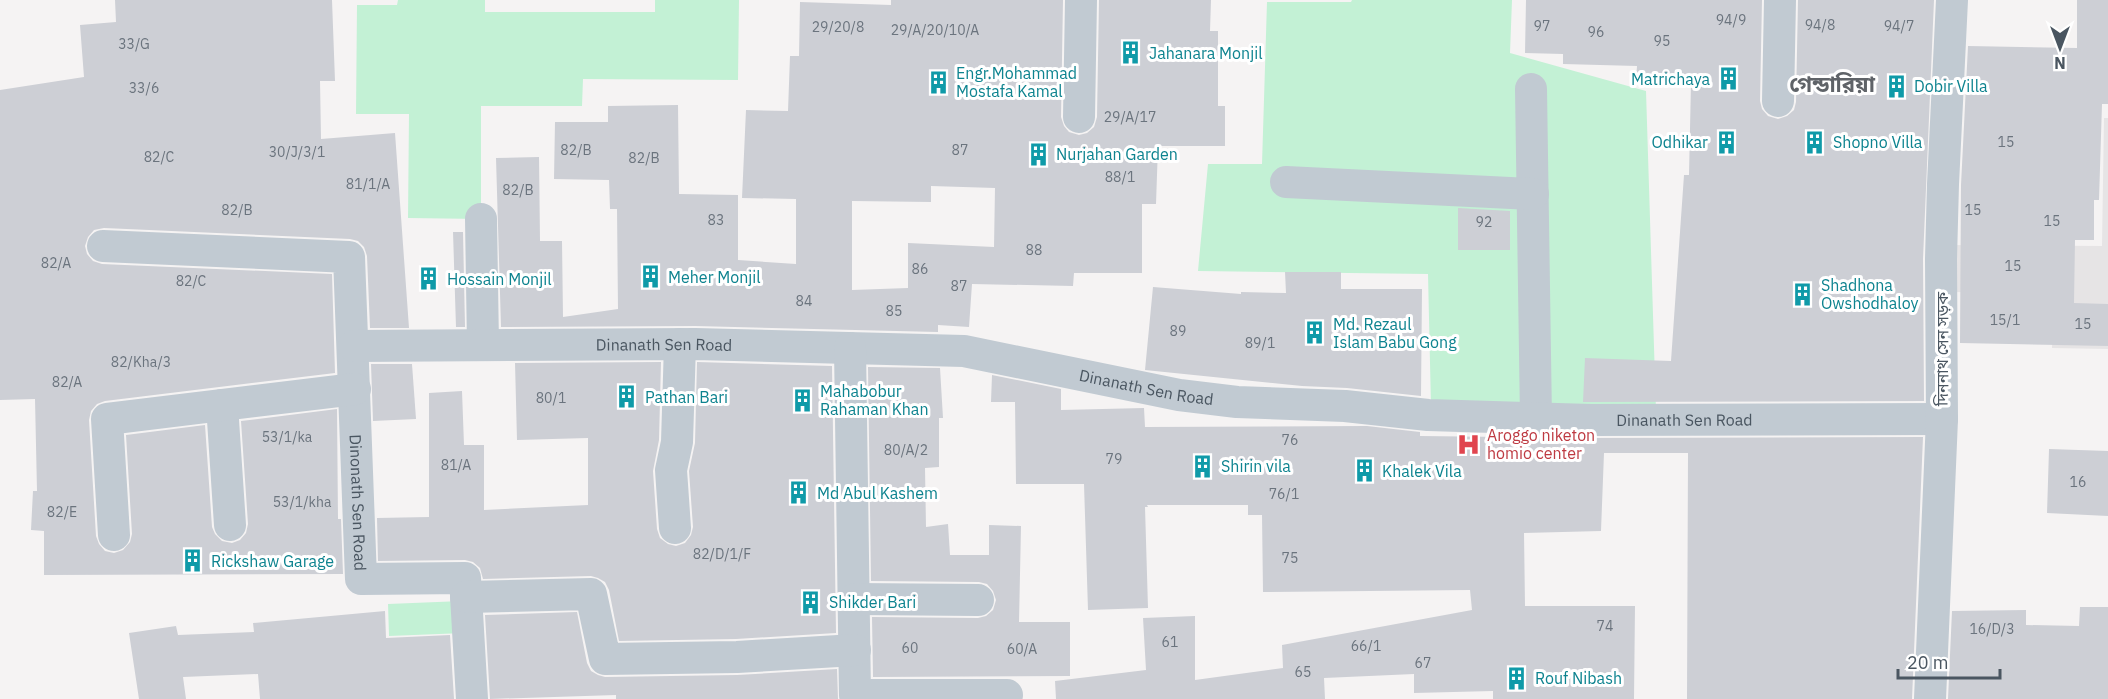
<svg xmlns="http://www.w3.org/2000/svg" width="2108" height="699" font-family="'IBM Plex Sans','Noto Sans Bengali',sans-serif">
	<rect width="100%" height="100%" fill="#f5f3f3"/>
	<path fill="#e6e4e5" d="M 2104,118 L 2108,118 L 2108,349 L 2052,348 L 2053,293 L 1946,292 L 1947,245 L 2102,246 Z"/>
	<g fill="#c3f1d5">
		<path d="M 398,0 L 485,0 L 485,12 L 655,12 L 655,0 L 739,0 L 738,80 L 583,79 L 582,106 L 481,106 L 481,219 L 408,218 L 409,114 L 356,114 L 357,5 L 397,5 Z"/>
		<path d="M 1352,0 L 1512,0 L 1510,53 L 1646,91 L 1656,411 L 1431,407 L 1428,274 L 1198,271 L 1208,164 L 1262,164 L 1267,2 L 1351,2 Z"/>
		<path d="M 462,601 L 464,633 L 389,636 L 388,604 Z"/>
	</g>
	<g fill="#cdcfd5" fill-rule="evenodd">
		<path d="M 115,0 L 332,0 L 335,81 L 320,81 L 321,139 L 395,133 L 409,328 L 370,328 L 367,256 L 364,247 L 358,241 L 350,239 L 104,228 L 94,230 L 88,237 L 85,246 L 87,254 L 93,261 L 102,264 L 332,274 L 335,373 L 105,401 L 97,404 L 91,411 L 89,420 L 96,536 L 99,544 L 105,551 L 114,553 L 123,550 L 130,542 L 132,534 L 126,435 L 205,425 L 212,527 L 215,534 L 222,541 L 232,543 L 240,540 L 246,533 L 248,524 L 241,421 L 337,409 L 338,519 L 341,519 L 343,574 L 44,575 L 44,531 L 31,530 L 33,491 L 37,491 L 35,399 L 0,400 L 0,90 L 84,77 L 80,25 L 116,22 Z"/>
		<path d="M 891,0 L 1063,0 L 1061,117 L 1064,126 L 1069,132 L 1079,135 L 1087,133 L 1094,127 L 1097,117 L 1099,0 L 1211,0 L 1210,31 L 1218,31 L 1218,106 L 1225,106 L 1225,146 L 1158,146 L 1156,204 L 1142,204 L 1142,273 L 1074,273 L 1073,286 L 972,284 L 969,327 L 938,325 L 938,332 L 695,326 L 501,327 L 496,158 L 539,157 L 540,241 L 562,241 L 563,317 L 618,309 L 617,209 L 610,209 L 609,180 L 554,179 L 555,122 L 608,122 L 608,106 L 678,105 L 679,194 L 738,195 L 738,260 L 796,264 L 796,199 L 742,198 L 746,110 L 788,111 L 790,56 L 799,56 L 800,2 L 891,5 ZM 931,186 L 995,188 L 994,247 L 908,243 L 908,288 L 852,290 L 852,201 L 931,202 Z"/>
		<path d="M 1526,0 L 1762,0 L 1760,101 L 1762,109 L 1768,116 L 1778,119 L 1787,116 L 1794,110 L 1796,102 L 1798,0 L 1934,0 L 1923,259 L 1924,401 L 1583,402 L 1585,358 L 1671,361 L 1684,175 L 1689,175 L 1691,83 L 1636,81 L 1637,66 L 1563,64 L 1563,54 L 1525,53 Z"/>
		<path d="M 2077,0 L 2108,0 L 2108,104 L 2102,104 L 2099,200 L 2094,200 L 2094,240 L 2075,240 L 2074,303 L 2108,304 L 2108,346 L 1960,343 L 1961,185 L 1968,46 L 2077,48 Z"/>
		<path d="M 1458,208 L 1510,211 L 1510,250 L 1458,250 Z"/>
		<path d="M 453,232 L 463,232 L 465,327 L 456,327 Z"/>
		<path d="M 1285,272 L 1341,272 L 1341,289 L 1422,289 L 1421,396 L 1347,388 L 1302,386 L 1145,370 L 1153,287 L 1241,294 L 1241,292 L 1286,293 Z"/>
		<path d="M 661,362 L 659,440 L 653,471 L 657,529 L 660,538 L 668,544 L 676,546 L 685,543 L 691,535 L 693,527 L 689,471 L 695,443 L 697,362 L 832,366 L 836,633 L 736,639 L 619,641 L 609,590 L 605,582 L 598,578 L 591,576 L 483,579 L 480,568 L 473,562 L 465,560 L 378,561 L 377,518 L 429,517 L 429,393 L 462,391 L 464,445 L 484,445 L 484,510 L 588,505 L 588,438 L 517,440 L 515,363 Z"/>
		<path d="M 371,364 L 412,364 L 416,419 L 373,421 Z"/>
		<path d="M 868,367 L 940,368 L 943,418 L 939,418 L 939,467 L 925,468 L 926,527 L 948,524 L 950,555 L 989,555 L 989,525 L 1021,526 L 1019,622 L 1070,622 L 1070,676 L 873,677 L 872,617 L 978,618 L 986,616 L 993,610 L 996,600 L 993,591 L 987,584 L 979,582 L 871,581 Z"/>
		<path d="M 992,375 L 1061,389 L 1061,410 L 1144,408 L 1145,427 L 1367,426 L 1420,432 L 1420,436 L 1591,438 L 1923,437 L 1912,699 L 1687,699 L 1688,453 L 1604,453 L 1601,531 L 1524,533 L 1525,606 L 1635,606 L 1634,699 L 1493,699 L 1493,691 L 1414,693 L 1414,674 L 1324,678 L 1325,699 L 1056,699 L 1055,681 L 1146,670 L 1143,618 L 1195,616 L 1195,680 L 1283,668 L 1282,645 L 1472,610 L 1470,590 L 1263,592 L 1262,515 L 1248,515 L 1248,505 L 1147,505 L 1148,507 L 1145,507 L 1148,608 L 1088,610 L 1084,484 L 1016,484 L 1015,402 L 991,402 Z"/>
		<path d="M 2049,449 L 2108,451 L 2108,516 L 2047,513 Z"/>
		<path d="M 2080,607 L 2108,607 L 2108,699 L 1948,699 L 1952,611 L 2026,610 L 2026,625 L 2079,626 Z"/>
		<path d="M 385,611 L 386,638 L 450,635 L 454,699 L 260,699 L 258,674 L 183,677 L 186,699 L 139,699 L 129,633 L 176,626 L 178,635 L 254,632 L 253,623 Z"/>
		<path d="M 577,612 L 587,663 L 591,671 L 598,675 L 605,677 L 737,675 L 837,669 L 838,699 L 616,699 L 616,695 L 490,699 L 485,615 Z"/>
	</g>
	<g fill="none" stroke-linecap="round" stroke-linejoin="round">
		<g stroke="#c1cad2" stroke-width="32">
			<path d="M 1531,89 L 1536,419"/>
			<path d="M 1778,101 L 1780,0"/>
			<path d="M 1079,117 L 1081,0"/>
			<path d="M 1286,182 L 1533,194"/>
			<path d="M 481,219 L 483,345"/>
			<path id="s1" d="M 103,246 L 349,257 L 361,579 L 465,578 L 472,699"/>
			<path id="s2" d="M 354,346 L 695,344 L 964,351 L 1179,395 L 1237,402 L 1345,406 L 1428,415 L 1591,420 L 1942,419"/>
			<path d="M 850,348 L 855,695 L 1007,695 L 1006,699"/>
			<path d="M 222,405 L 230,525"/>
			<path d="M 675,528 L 671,470 L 677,442 L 680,344"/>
			<path d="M 114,535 L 107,419 L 355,389"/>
			<path d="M 466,597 L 591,594 L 605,659 L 737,657 L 855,650"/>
			<path d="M 855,599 L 978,600"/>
			<path d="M 1930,699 L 1942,419 L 1941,259 L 1943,184 L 1952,0"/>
		</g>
	</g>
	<defs>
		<symbol id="building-bare" viewBox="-9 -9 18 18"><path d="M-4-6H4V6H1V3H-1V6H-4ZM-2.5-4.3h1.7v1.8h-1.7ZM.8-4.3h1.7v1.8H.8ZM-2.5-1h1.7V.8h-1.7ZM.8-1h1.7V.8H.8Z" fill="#0f9aa8" stroke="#fff" stroke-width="2.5" paint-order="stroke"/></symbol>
		<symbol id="hospital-bare" viewBox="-9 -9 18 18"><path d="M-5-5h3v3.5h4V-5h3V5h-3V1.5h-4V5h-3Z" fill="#e0444e" stroke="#fff" stroke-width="2.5" paint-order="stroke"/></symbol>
	</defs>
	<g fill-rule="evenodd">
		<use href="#building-bare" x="1114" y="36" width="33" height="33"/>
		<use href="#building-bare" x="1712" y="62" width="33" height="33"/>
		<use href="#building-bare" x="922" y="66" width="33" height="33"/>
		<use href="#building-bare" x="1880" y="70" width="33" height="33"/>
		<use href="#building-bare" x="1710" y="126" width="33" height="33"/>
		<use href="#building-bare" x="1798" y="126" width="33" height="33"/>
		<use href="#building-bare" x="1022" y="138" width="33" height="33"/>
		<use href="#building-bare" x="634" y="260" width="33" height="33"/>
		<use href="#building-bare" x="412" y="262" width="33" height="33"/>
		<use href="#building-bare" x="1786" y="278" width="33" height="33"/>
		<use href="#building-bare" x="1298" y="316" width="33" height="33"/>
		<use href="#building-bare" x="610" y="380" width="33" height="33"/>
		<use href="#building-bare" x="786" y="384" width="33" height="33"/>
		<use href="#hospital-bare" x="1452" y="428" width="33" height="33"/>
		<use href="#building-bare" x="1186" y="450" width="33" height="33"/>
		<use href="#building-bare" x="1348" y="454" width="33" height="33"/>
		<use href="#building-bare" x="782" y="476" width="33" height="33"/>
		<use href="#building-bare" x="176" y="544" width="33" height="33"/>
		<use href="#building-bare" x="794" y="586" width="33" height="33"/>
		<use href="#building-bare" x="1500" y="662" width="33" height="33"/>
	</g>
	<g text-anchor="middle" stroke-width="6" stroke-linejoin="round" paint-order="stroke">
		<g font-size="14" fill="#6b747e">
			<text x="1731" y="25">94/9</text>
			<text x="1820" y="30">94/8</text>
			<text x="1542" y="31">97</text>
			<text x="1899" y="31">94/7</text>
			<text x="838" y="32">29/20/8</text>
			<text x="935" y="35">29/A/20/10/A</text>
			<text x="1596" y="37">96</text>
			<text x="1662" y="46">95</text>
			<text x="134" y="49">33/G</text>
			<text x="144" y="93">33/6</text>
			<text x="1130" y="122">29/A/17</text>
			<text x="2006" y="147">15</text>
			<text x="576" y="155">82/B</text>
			<text x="960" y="155">87</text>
			<text x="297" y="157">30/J/3/1</text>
			<text x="159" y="162">82/C</text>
			<text x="644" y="163">82/B</text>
			<text x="1120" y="182">88/1</text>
			<text x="368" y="189">81/1/A</text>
			<text x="518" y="195">82/B</text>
			<text x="237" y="215">82/B</text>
			<text x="1973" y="215">15</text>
			<text x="716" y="225">83</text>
			<text x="2052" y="226">15</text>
			<text x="1484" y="227">92</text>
			<text x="1034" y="255">88</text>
			<text x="56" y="268">82/A</text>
			<text x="2013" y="271">15</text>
			<text x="920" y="274">86</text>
			<text x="191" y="286">82/C</text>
			<text x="959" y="291">87</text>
			<text x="804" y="306">84</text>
			<text x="894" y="316">85</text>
			<text x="2005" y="325">15/1</text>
			<text x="2083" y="329">15</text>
			<text x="1178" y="336">89</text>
			<text x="1260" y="348">89/1</text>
			<text x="141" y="367">82/Kha/3</text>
			<text x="67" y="387">82/A</text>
			<text x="551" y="403">80/1</text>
			<text x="287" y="442">53/1/ka</text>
			<text x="1290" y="445">76</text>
			<text x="906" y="455">80/A/2</text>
			<text x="1114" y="464">79</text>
			<text x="456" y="470">81/A</text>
			<text x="2078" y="487">16</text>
			<text x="1284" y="499">76/1</text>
			<text x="302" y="507">53/1/kha</text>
			<text x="62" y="517">82/E</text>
			<text x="722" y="559">82/D/1/F</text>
			<text x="1290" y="563">75</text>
			<text x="1605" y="631">74</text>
			<text x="1992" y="634">16/D/3</text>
			<text x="1170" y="647">61</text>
			<text x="1366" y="651">66/1</text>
			<text x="910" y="653">60</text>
			<text x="1022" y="654">60/A</text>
			<text x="1423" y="668">67</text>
			<text x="1303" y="677">65</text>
		</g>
		<g font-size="16" fill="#0d838f" stroke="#fff" text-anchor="start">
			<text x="1149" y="59">Jahanara Monjil</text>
			<text x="956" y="79">Engr.Mohammad<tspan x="956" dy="18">Mostafa Kamal</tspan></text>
			<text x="1710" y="85" text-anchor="end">Matrichaya</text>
			<text x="1914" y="92">Dobir Villa</text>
			<text x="1708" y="148" text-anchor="end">Odhikar</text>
			<text x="1833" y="148">Shopno Villa</text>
			<text x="1056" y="160">Nurjahan Garden</text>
			<text x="668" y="283">Meher Monjil</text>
			<text x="447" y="285">Hossain Monjil</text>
			<text x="1821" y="291">Shadhona<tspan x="1821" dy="18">Owshodhaloy</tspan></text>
			<text x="1333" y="330">Md. Rezaul<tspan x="1333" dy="18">Islam Babu Gong</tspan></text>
			<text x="820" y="397">Mahabobur<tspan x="820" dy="18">Rahaman Khan</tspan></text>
			<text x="645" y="403">Pathan Bari</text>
			<text x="1221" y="472">Shirin vila</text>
			<text x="1382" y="477">Khalek Vila</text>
			<text x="817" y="499">Md Abul Kashem</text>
			<text x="211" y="567">Rickshaw Garage</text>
			<text x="829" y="608">Shikder Bari</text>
			<text x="1535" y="684">Rouf Nibash</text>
		</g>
		<g font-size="16" fill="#4a5661" stroke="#fff">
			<text dy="6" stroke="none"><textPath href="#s2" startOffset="310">Dinanath Sen Road</textPath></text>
			<text transform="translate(1942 349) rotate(-90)" y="6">দিননাথ সেন সড়ক</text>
			<text dy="6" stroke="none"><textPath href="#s2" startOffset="796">Dinanath Sen Road</textPath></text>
			<text dy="6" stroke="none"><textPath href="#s2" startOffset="1336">Dinanath Sen Road</textPath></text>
			<text dy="6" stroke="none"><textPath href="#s1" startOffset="492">Dinonath Sen Road</textPath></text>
		</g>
		<g font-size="16" fill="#be3a42" stroke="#fff" text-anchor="start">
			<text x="1487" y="441">Aroggo niketon<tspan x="1487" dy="18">homio center</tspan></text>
		</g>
		<g font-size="22" font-weight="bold" fill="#5f6368" stroke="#fff">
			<text x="1832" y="92">গেন্ডারিয়া</text>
		</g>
	</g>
	<g transform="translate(2060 48) rotate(180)" stroke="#ffffff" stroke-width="4.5" paint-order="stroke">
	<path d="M0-4.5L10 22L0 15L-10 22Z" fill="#4a5661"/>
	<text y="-9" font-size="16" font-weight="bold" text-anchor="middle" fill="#4a5661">N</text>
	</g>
	<path d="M1898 669v9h102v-9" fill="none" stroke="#4a5661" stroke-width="3"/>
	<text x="1907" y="669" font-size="18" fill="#4a5661" stroke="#ffffff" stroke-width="4.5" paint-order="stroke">20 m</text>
</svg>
